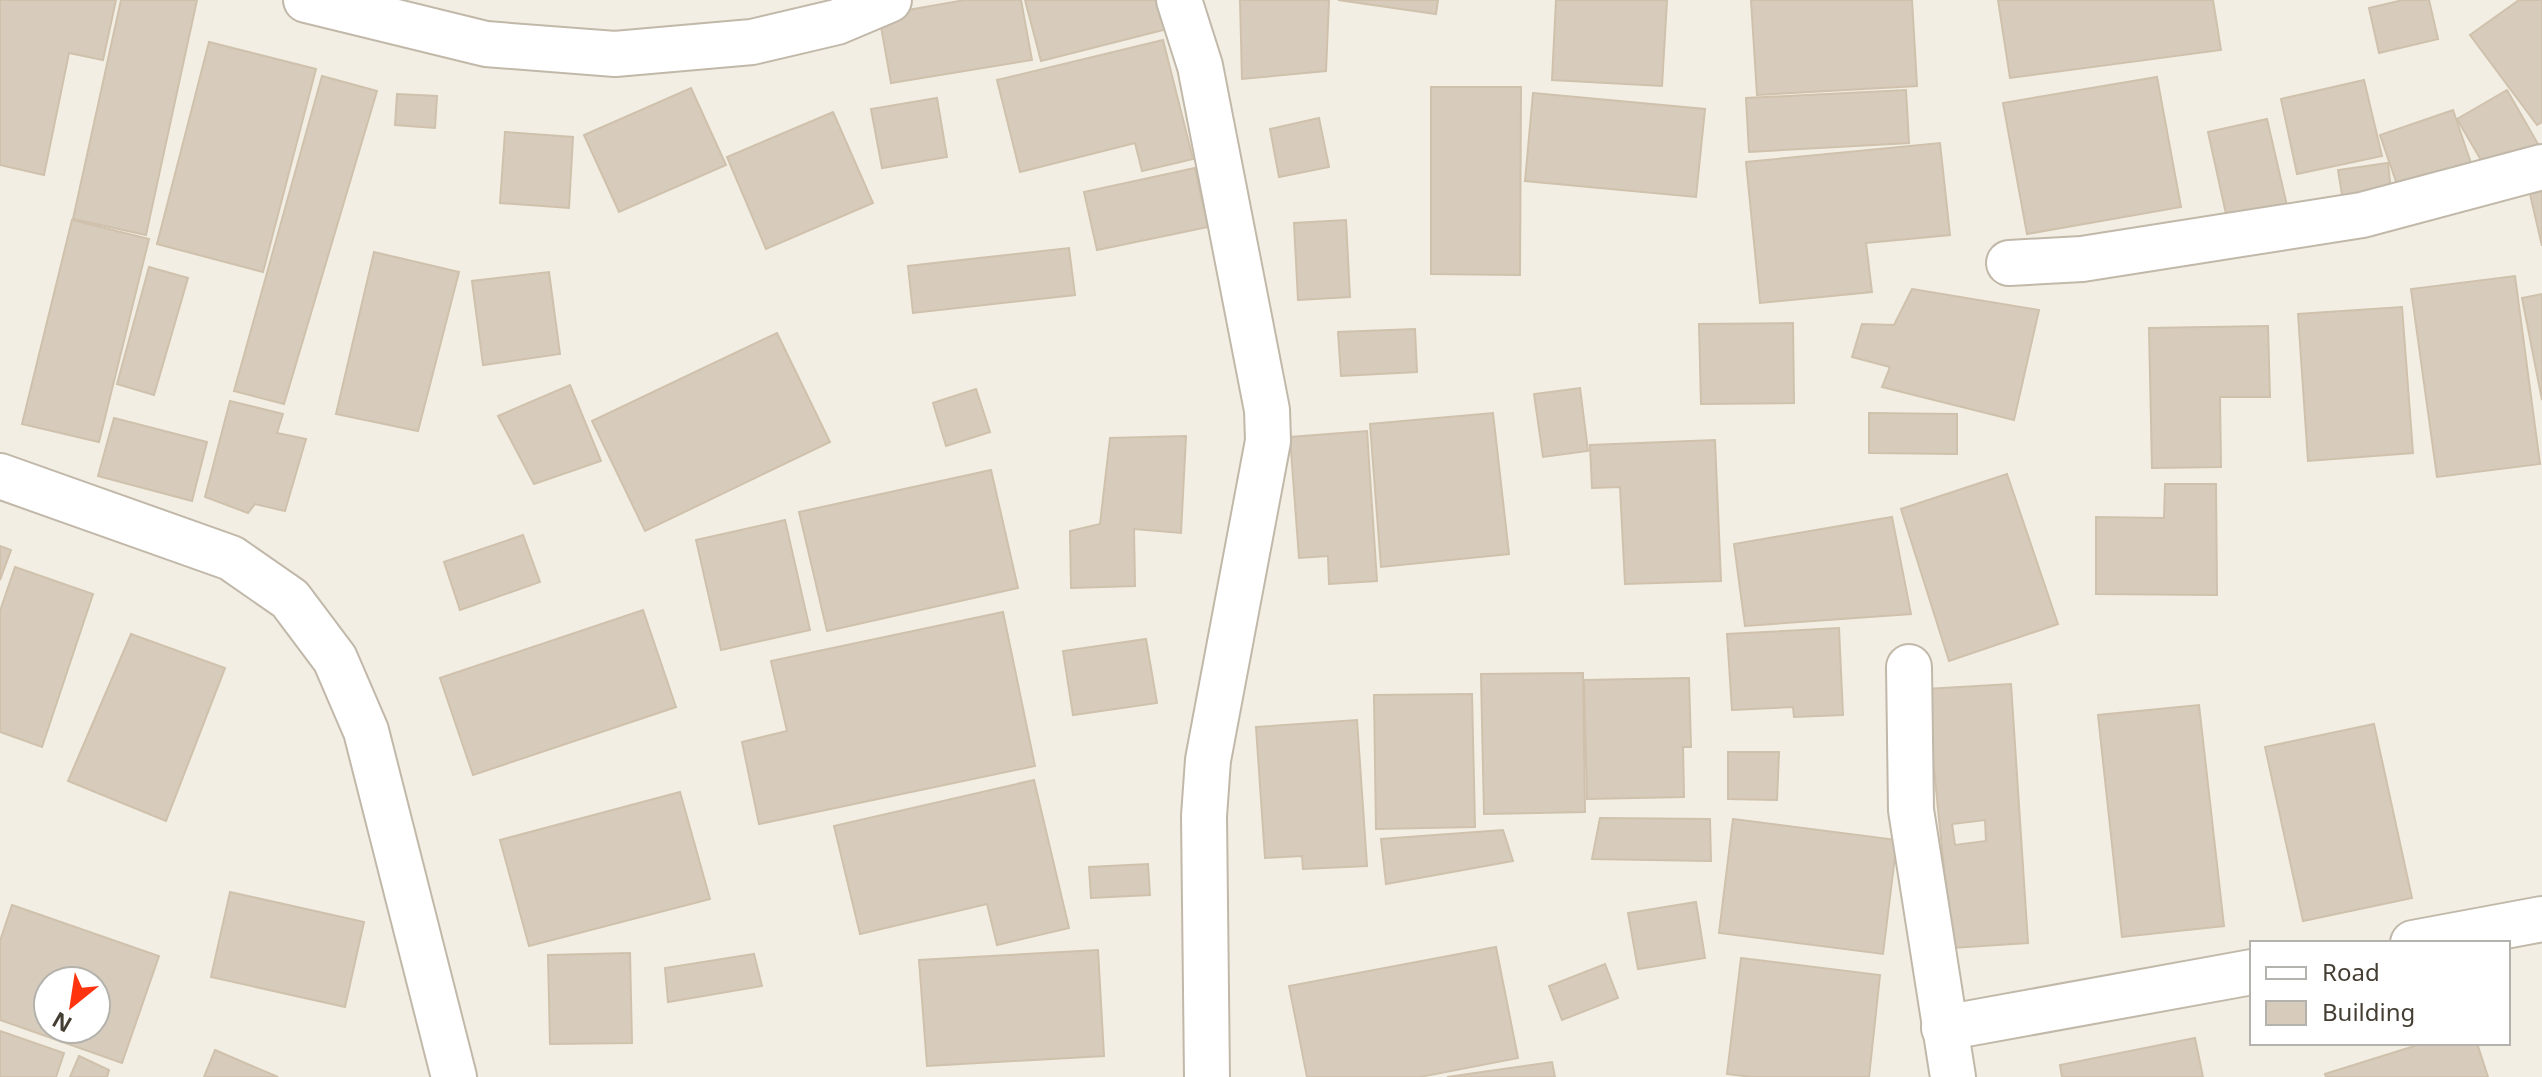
<svg xmlns="http://www.w3.org/2000/svg" width="2542" height="1077" font-family="'Noto Sans',sans-serif">
	<rect width="100%" height="100%" fill="#f2eee3"/>
	<g fill="#d7ccbc" stroke="#cfc1ac" stroke-width="2" fill-rule="evenodd">
		<path d="M 0,0 L 116,0 L 103,60 L 69,53 L 44,175 L 0,165 Z"/>
		<path d="M 121,0 L 197,0 L 146,235 L 73,219 Z"/>
		<path d="M 965,0 L 1021,0 L 1032,60 L 891,83 L 879,15 Z"/>
		<path d="M 1025,0 L 1159,0 L 1167,29 L 1041,61 Z"/>
		<path d="M 1240,0 L 1329,0 L 1326,71 L 1242,79 Z"/>
		<path d="M 1338,0 L 1438,0 L 1436,14 Z"/>
		<path d="M 1556,0 L 1667,0 L 1662,86 L 1552,80 Z"/>
		<path d="M 1751,0 L 1912,0 L 1917,86 L 1757,95 Z"/>
		<path d="M 1998,0 L 2213,0 L 2221,50 L 2010,78 Z"/>
		<path d="M 2403,0 L 2429,0 L 2438,39 L 2379,53 L 2369,8 Z"/>
		<path d="M 2519,0 L 2542,0 L 2542,122 L 2537,125 L 2470,35 Z"/>
		<path d="M 1163,40 L 1193,159 L 1142,171 L 1135,143 L 1020,172 L 997,80 Z"/>
		<path d="M 209,42 L 316,69 L 263,272 L 157,244 Z"/>
		<path d="M 322,76 L 377,91 L 284,404 L 234,391 Z"/>
		<path d="M 2157,77 L 2181,207 L 2027,234 L 2003,103 Z"/>
		<path d="M 2364,80 L 2382,156 L 2297,174 L 2281,99 Z"/>
		<path d="M 1431,87 L 1521,87 L 1520,275 L 1431,274 Z"/>
		<path d="M 691,88 L 726,165 L 619,212 L 584,135 Z"/>
		<path d="M 1906,90 L 1909,143 L 1749,152 L 1746,98 Z"/>
		<path d="M 2507,90 L 2538,144 L 2488,172 L 2457,119 Z"/>
		<path d="M 1533,93 L 1705,109 L 1696,197 L 1525,181 Z"/>
		<path d="M 397,94 L 437,96 L 435,128 L 395,125 Z"/>
		<path d="M 937,98 L 947,157 L 882,168 L 871,109 Z"/>
		<path d="M 2453,110 L 2474,172 L 2401,196 L 2380,135 Z"/>
		<path d="M 833,112 L 873,203 L 766,249 L 727,157 Z"/>
		<path d="M 1319,118 L 1329,167 L 1279,177 L 1270,129 Z"/>
		<path d="M 2267,119 L 2288,210 L 2228,223 L 2208,132 Z"/>
		<path d="M 505,132 L 573,137 L 569,208 L 500,203 Z"/>
		<path d="M 1940,143 L 1950,235 L 1866,243 L 1872,292 L 1760,303 L 1746,162 Z"/>
		<path d="M 2388,163 L 2392,200 L 2344,207 L 2338,170 Z"/>
		<path d="M 1195,168 L 1208,227 L 1097,250 L 1084,192 Z"/>
		<path d="M 2542,191 L 2542,246 L 2530,194 Z"/>
		<path d="M 72,220 L 149,239 L 99,442 L 22,424 Z"/>
		<path d="M 1346,220 L 1350,297 L 1298,300 L 1294,223 Z"/>
		<path d="M 1069,248 L 1075,295 L 913,313 L 908,266 Z"/>
		<path d="M 374,252 L 459,272 L 418,431 L 336,414 Z"/>
		<path d="M 149,267 L 188,278 L 154,395 L 117,384 Z"/>
		<path d="M 549,272 L 560,354 L 483,365 L 472,281 Z"/>
		<path d="M 2515,276 L 2540,464 L 2437,477 L 2411,289 Z"/>
		<path d="M 1912,289 L 2039,310 L 2014,420 L 1882,387 L 1890,367 L 1852,357 L 1862,324 L 1894,325 Z"/>
		<path d="M 2542,294 L 2542,400 L 2522,298 Z"/>
		<path d="M 2402,307 L 2413,453 L 2308,461 L 2298,314 Z"/>
		<path d="M 1793,323 L 1794,403 L 1701,404 L 1699,324 Z"/>
		<path d="M 2268,326 L 2270,397 L 2220,397 L 2221,467 L 2152,468 L 2149,328 Z"/>
		<path d="M 1415,329 L 1417,372 L 1341,376 L 1338,332 Z"/>
		<path d="M 777,333 L 830,442 L 645,531 L 592,421 Z"/>
		<path d="M 570,385 L 601,461 L 534,484 L 498,416 Z"/>
		<path d="M 1580,388 L 1588,451 L 1543,457 L 1534,394 Z"/>
		<path d="M 976,389 L 990,432 L 946,446 L 933,403 Z"/>
		<path d="M 230,401 L 283,414 L 277,433 L 306,439 L 285,511 L 255,504 L 248,513 L 205,497 Z"/>
		<path d="M 1493,413 L 1509,554 L 1381,567 L 1370,424 Z"/>
		<path d="M 1869,413 L 1957,414 L 1957,454 L 1869,453 Z"/>
		<path d="M 114,418 L 207,442 L 192,501 L 98,476 Z"/>
		<path d="M 1367,431 L 1377,581 L 1329,584 L 1328,556 L 1299,558 L 1290,437 Z"/>
		<path d="M 1186,436 L 1181,533 L 1134,529 L 1135,586 L 1071,588 L 1070,531 L 1100,524 L 1110,438 Z"/>
		<path d="M 1715,440 L 1721,581 L 1625,584 L 1620,487 L 1592,488 L 1590,445 Z"/>
		<path d="M 991,470 L 1018,588 L 827,631 L 799,512 Z"/>
		<path d="M 2007,474 L 2058,624 L 1949,661 L 1901,509 Z"/>
		<path d="M 2165,484 L 2216,484 L 2217,595 L 2096,594 L 2096,517 L 2164,518 Z"/>
		<path d="M 1892,517 L 1911,614 L 1745,626 L 1734,544 Z"/>
		<path d="M 785,520 L 810,630 L 721,650 L 696,540 Z"/>
		<path d="M 523,535 L 540,582 L 460,610 L 444,562 Z"/>
		<path d="M 0,546 L 11,550 L 0,580 Z"/>
		<path d="M 15,567 L 93,594 L 42,747 L 0,732 L 0,611 Z"/>
		<path d="M 643,610 L 676,707 L 473,775 L 440,678 Z"/>
		<path d="M 1003,612 L 1035,766 L 759,824 L 742,742 L 787,731 L 771,661 Z"/>
		<path d="M 1839,628 L 1843,715 L 1794,717 L 1793,707 L 1732,710 L 1727,634 Z"/>
		<path d="M 131,634 L 225,668 L 166,821 L 68,781 Z"/>
		<path d="M 1146,639 L 1157,703 L 1073,715 L 1063,651 Z"/>
		<path d="M 1583,673 L 1585,812 L 1484,814 L 1481,674 Z"/>
		<path d="M 1689,678 L 1691,747 L 1683,747 L 1684,797 L 1587,799 L 1584,680 Z"/>
		<path d="M 2011,684 L 2028,943 L 1952,948 L 1926,689 ZM 1985,820 L 1986,841 L 1955,845 L 1952,824 Z"/>
		<path d="M 1472,694 L 1475,827 L 1376,829 L 1374,695 Z"/>
		<path d="M 2199,705 L 2224,926 L 2122,937 L 2098,715 Z"/>
		<path d="M 1357,720 L 1367,866 L 1303,869 L 1302,856 L 1265,858 L 1256,727 Z"/>
		<path d="M 2374,724 L 2412,898 L 2303,921 L 2265,747 Z"/>
		<path d="M 1728,752 L 1779,752 L 1777,800 L 1728,799 Z"/>
		<path d="M 1034,780 L 1069,928 L 997,945 L 987,904 L 860,934 L 834,826 Z"/>
		<path d="M 680,792 L 710,899 L 529,946 L 500,840 Z"/>
		<path d="M 1600,818 L 1710,819 L 1711,861 L 1592,859 Z"/>
		<path d="M 1733,819 L 1897,840 L 1883,954 L 1719,933 Z"/>
		<path d="M 1503,830 L 1513,861 L 1386,884 L 1381,839 Z"/>
		<path d="M 1148,864 L 1150,895 L 1091,898 L 1089,867 Z"/>
		<path d="M 230,892 L 364,922 L 345,1007 L 211,977 Z"/>
		<path d="M 1696,902 L 1705,958 L 1638,969 L 1628,913 Z"/>
		<path d="M 12,905 L 159,956 L 122,1063 L 0,1020 L 0,941 ZM 48,981 L 96,981 L 96,1029 L 48,1029 Z"/>
		<path d="M 1496,947 L 1518,1058 L 1420,1077 L 1307,1077 L 1289,986 Z"/>
		<path d="M 1098,950 L 1104,1056 L 927,1066 L 919,960 Z"/>
		<path d="M 630,953 L 632,1043 L 550,1044 L 548,955 Z"/>
		<path d="M 754,954 L 762,986 L 668,1002 L 665,968 Z"/>
		<path d="M 1741,958 L 1880,975 L 1869,1077 L 1752,1077 L 1727,1074 Z"/>
		<path d="M 1605,964 L 1618,998 L 1562,1020 L 1549,986 Z"/>
		<path d="M 0,1031 L 64,1053 L 56,1077 L 0,1077 Z"/>
		<path d="M 2195,1038 L 2203,1077 L 2062,1077 L 2060,1065 Z"/>
		<path d="M 2424,1043 L 2477,1043 L 2488,1077 L 2326,1077 L 2325,1074 Z"/>
		<path d="M 215,1050 L 278,1077 L 204,1077 Z"/>
		<path d="M 79,1056 L 109,1070 L 107,1077 L 70,1077 Z"/>
		<path d="M 1552,1062 L 1555,1077 L 1447,1077 Z"/>
	</g>
	<g fill="none" stroke-linecap="round" stroke-linejoin="round">
		<defs>
			<g id="minor">
				<path d="M 306,0 L 486,44 L 615,54 L 752,42 L 837,22 L 889,0"/>
				<path d="M 1179,0 L 1200,66 L 1267,410 L 1268,441 L 1208,760 L 1204,816 L 1207,1077"/>
				<path d="M 2009,263 L 2082,259 L 2362,215 L 2542,167"/>
				<path d="M 0,476 L 231,558 L 290,599 L 335,659 L 366,731 L 454,1077"/>
				<path d="M 1909,667 L 1911,810 L 1953,1077"/>
				<path d="M 2413,943 L 2542,919"/>
				<path d="M 1944,1028 L 2252,972"/>
			</g>
		</defs>
		<use href="#minor" stroke="#c1b8a9" stroke-width="48"/>
		<use href="#minor" stroke="#fff" stroke-width="44"/>
	</g>
	<rect x="2250" y="941" width="260" height="104" fill="#ffffff" stroke="#b4b2ad" stroke-width="2"/>
	<rect x="2266" y="967" width="40" height="12" fill="#ffffff" stroke="#b4b2ad" stroke-width="2"/>
	<text x="2322" y="981" font-size="24" fill="#443e33">Road</text>
	<rect x="2266" y="1001" width="40" height="24" fill="#d7ccbc" stroke="#b4b2ad" stroke-width="2"/>
	<text x="2322" y="1021" font-size="24" fill="#443e33">Building</text>
	<g transform="translate(72 1005) rotate(210)"><circle r="38" fill="#ffffff" stroke="#b4b2ad" stroke-width="2"/>
	<path d="M0-6L14 30L0 20L-14 30Z" fill="#ff330e"/>
	<text y="-12" font-size="22" font-weight="bold" text-anchor="middle" fill="#443e33">N</text>
	</g>
</svg>
